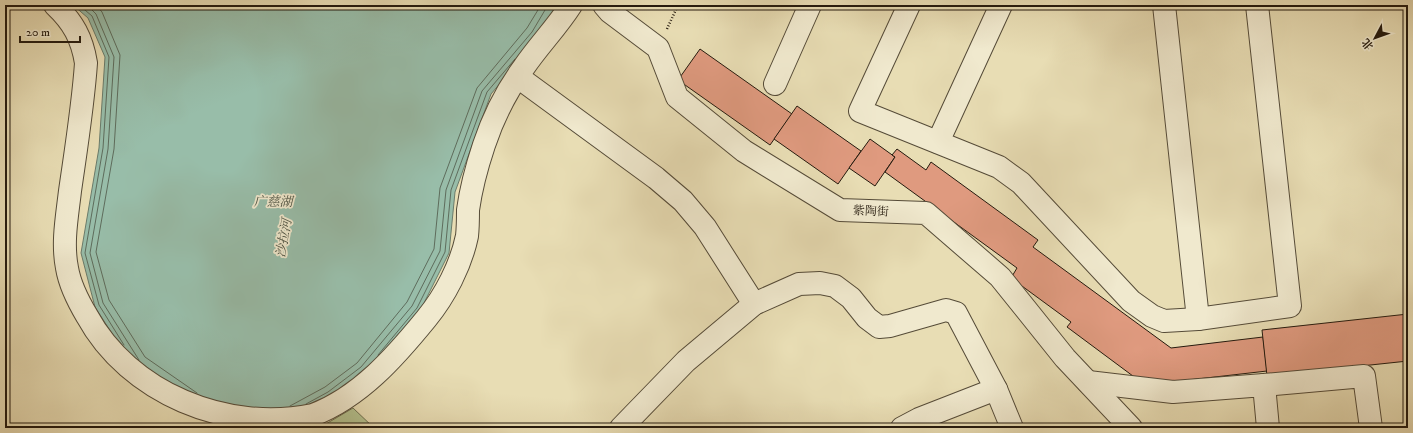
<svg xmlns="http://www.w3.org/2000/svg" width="1413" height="433" font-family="'IM FELL DW Pica','Noto Serif SC',serif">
	<rect width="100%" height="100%" fill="#e8ddb4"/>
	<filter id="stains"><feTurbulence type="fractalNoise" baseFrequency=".005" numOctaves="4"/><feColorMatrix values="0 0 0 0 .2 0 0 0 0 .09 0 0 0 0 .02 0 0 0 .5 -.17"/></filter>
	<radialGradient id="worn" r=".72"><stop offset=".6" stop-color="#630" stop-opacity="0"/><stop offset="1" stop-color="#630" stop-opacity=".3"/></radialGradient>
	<path fill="#b4c28f" stroke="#6c6e4e" d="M 353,408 L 374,428 L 319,428 Z"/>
	<path fill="#98bda9" stroke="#6a7c6b" d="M 73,5 L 559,5 L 539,37 L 491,94 L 455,192 L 449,253 L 420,311 L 368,374 L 333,399 L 241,420 L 134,368 L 95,307 L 81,253 L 99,148 L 105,57 L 88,18 Z"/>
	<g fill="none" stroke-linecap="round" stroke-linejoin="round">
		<g stroke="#5e6c5c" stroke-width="1">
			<path d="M 79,5 L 92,16 L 109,57 L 103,148 L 85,253 L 99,305 L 124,345"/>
			<path d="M 87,5 L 96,14 L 114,57 L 108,149 L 90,253 L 103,303 L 139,360"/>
			<path d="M 96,5 L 102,12 L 120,55 L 114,149 L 96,252 L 109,300 L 145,357 L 197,393"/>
			<path d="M 378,355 L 417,308 L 445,252 L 451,190 L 487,92 L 515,59"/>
			<path d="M 306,404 L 328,392 L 361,367 L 412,306 L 440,251 L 446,190 L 482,91 L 532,32 L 548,5"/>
			<path d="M 290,406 L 325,387 L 357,363 L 407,302 L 434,249 L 440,188 L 477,88 L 527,28 L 541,5"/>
		</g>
	</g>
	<g fill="#df9a7f" stroke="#241a0e">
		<path d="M 700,49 L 792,114 L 770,145 L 678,80 Z"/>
		<path d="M 797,106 L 861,151 L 838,184 L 774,139 Z"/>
		<path d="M 870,139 L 895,157 L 875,186 L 849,168 Z"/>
		<path d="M 897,149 L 926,170 L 931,162 L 1038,240 L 1033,247 L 1171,348 L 1263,337 L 1267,371 L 1145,385 L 1067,327 L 1071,322 L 1011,278 L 1017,268 L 885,172 L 895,157 L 892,155 Z"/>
		<path d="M 1408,314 L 1408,361 L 1267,376 L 1262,330 Z"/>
	</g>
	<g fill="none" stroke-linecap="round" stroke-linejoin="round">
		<defs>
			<g id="minor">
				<path d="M 55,5 C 73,22 82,38 86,63 C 83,106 76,149 70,191 C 67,217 62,243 67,268 C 70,286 78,301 87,316 C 129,393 226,433 313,415 C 360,397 395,357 426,319 C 445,296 461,265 467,236 C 468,227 468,219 468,210 C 471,188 477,166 484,145 C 493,118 507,90 524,67 C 539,45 557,27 571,5"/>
				<path d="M 604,5 L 610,12 L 658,48 L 677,97 L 744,151 L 840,210 L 926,213 L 1000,277 L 1065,358 L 1131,428"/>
				<path d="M 909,5 L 860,111 L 999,167 L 1021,183 L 1131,301 L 1152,316 L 1164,321 L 1198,319 L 1290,306 L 1257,5"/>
				<path d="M 1164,5 L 1198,319"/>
				<path d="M 518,77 L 656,178 L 683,201 L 705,227 L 754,304"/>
				<path d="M 775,84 L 810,5"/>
				<path d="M 938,142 L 1001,5"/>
				<path d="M 1088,382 L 1173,392 L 1264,385 L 1268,428"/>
				<path d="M 1264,385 L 1364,376 L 1371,428"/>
				<path d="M 621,428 L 686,361 L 754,304 L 799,284 L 820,283 L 835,286 L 851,298 L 867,318 L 879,327 L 890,326 L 946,310 L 956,313 L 996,389 L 1012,428"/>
				<path d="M 902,428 L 919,419 L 996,389"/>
			</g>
		</defs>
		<use href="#minor" stroke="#554b38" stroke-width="24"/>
		<path stroke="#241a0e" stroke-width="2.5" stroke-dasharray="1 2" stroke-linecap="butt" d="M 667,29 L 678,5"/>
		<use href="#minor" stroke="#f0e9ce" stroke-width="22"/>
	</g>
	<g text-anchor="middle" stroke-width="3.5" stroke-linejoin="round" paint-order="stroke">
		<g font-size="12" fill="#241a0e" stroke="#f0e9ce">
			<text transform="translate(871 211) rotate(2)" y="4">紫陶街</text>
		</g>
		<g font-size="13" font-style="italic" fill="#4d5344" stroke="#f0e9ce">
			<text x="273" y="206">广慈湖</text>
			<text transform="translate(283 238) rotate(-80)" y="5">沙拉河</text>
		</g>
	</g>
	<rect width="1413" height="433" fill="none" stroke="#e8ddb4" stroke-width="20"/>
	<rect x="6" y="6" width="1401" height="421" fill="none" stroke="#241a0e" stroke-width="2"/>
	<rect x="10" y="10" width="1393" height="413" fill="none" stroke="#241a0e"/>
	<g transform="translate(1375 38) rotate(229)" stroke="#f0e9ce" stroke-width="3" paint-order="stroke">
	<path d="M0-3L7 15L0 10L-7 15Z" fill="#241a0e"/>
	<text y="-6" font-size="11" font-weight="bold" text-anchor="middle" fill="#241a0e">北</text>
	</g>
	<path d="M20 36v6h60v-6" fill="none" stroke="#241a0e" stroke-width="2"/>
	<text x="26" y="36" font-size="12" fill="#241a0e" stroke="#f0e9ce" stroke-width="3" paint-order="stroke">20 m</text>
	<rect width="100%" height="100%" filter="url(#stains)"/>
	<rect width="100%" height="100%" fill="url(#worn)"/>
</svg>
